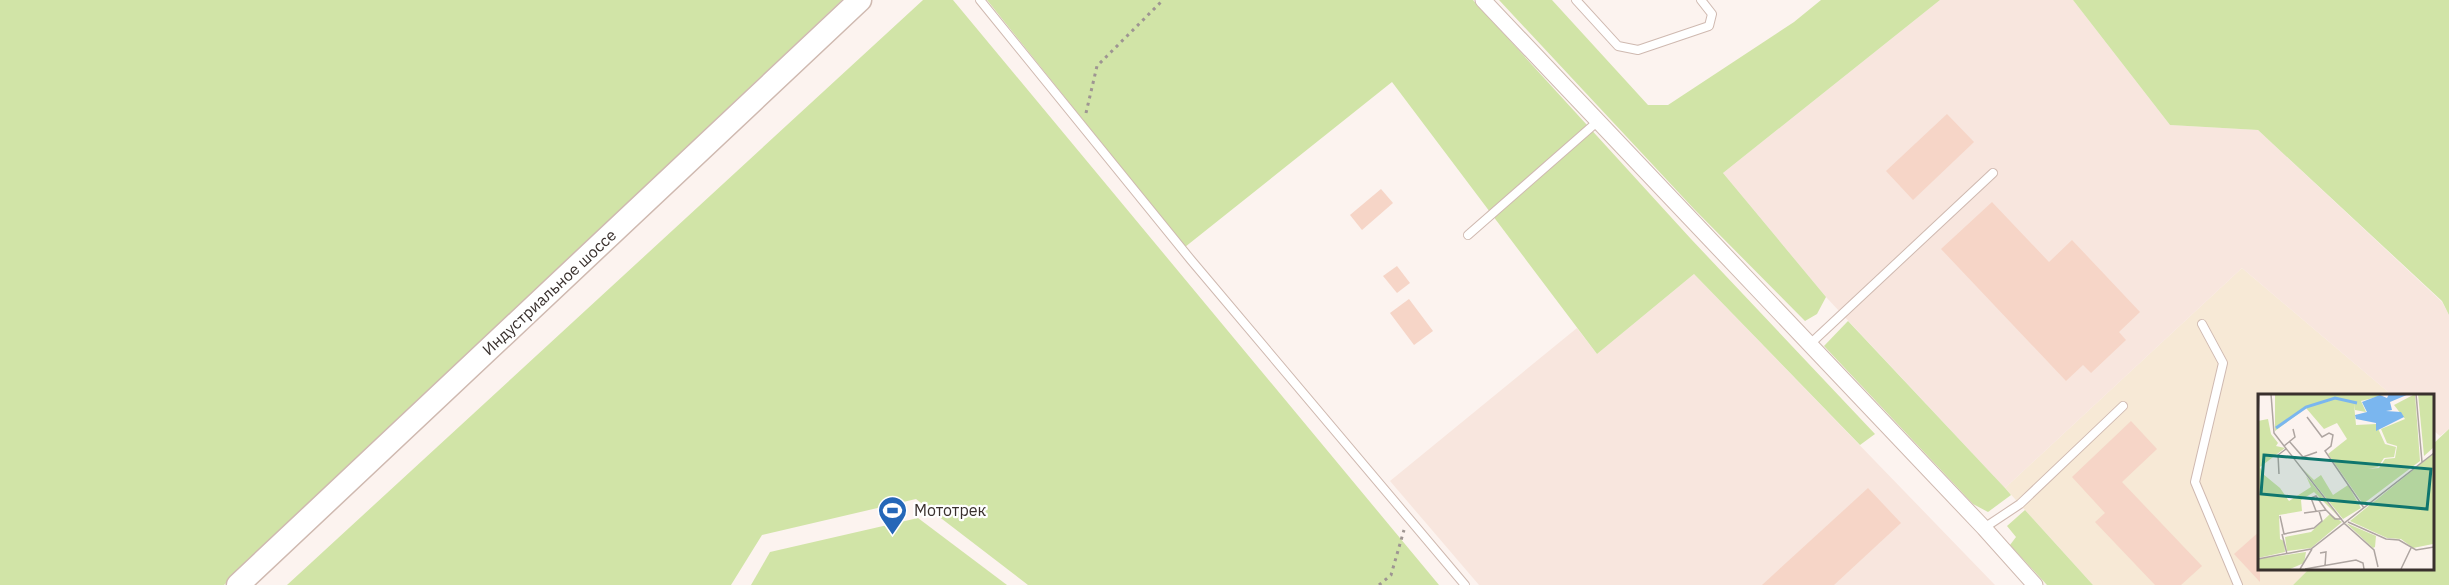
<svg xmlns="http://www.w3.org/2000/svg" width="2449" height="585" font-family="'IBM Plex Sans',sans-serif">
	<rect width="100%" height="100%" fill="#fcf3ef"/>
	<path fill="#f7e9d6" d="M 2242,268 L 2393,396 L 2260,396 L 2260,568 L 2309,569 L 2293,585 L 2093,585 L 2005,488 Z"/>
	<g fill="#f8e6de">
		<path d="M 1940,0 L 2073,0 L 2170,125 L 2258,130 L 2442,302 L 2449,315 L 2449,429 L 2440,436 L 2433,430 L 2432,396 L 2393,396 L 2242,268 L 2005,488 L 1826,297 L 1723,173 Z"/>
		<path d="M 1694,274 L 1995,585 L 1479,585 L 1390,481 L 1577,328 L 1597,354 Z"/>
	</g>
	<g fill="#d1e4a7">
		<path d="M 0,0 L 842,0 L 224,585 L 0,585 Z"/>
		<path d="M 923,0 L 953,0 L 1439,585 L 1028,585 L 916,499 L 762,535 L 731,585 L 287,585 Z"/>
		<path d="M 987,0 L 1473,0 L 1691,239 L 1875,434 L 1860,445 L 1694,274 L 1597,354 L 1392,82 L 1185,247 Z"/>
		<path d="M 1499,0 L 1552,0 L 1648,105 L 1668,105 L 1794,22 L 1821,0 L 1940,0 L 1723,173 L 1826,297 L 1817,314 L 1805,321 L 1694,209 Z"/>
		<path d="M 2073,0 L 2449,0 L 2449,315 L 2442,301 L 2258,130 L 2170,125 Z"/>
		<path d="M 1848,321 L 2005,488 L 2011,495 L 1988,512 L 1973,504 L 1824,346 Z"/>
		<path d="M 2449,429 L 2449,585 L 2293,585 L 2309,569 L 2432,568 L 2433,444 Z"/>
		<path d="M 2025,510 L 2093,585 L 2047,585 L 2010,545 L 2016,537 L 2007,526 Z"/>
		<path d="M 918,518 L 1007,585 L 751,585 L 770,552 Z"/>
	</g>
	<g fill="#f6d5c7">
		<path d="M 1947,114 L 1974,142 L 1913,200 L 1886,171 Z"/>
		<path d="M 1381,189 L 1393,203 L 1362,230 L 1350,215 Z"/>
		<path d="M 1992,202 L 2049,262 L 2072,240 L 2140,312 L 2119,332 L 2126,340 L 2091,373 L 2083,365 L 2066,381 L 1941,249 Z"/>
		<path d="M 1397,266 L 1410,283 L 1397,293 L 1383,276 Z"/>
		<path d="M 1409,299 L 1433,331 L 1414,345 L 1390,313 Z"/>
		<path d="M 2131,421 L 2157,449 L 2122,482 L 2202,566 L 2181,585 L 2155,585 L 2095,522 L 2105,513 L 2072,477 Z"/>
		<path d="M 1868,488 L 1901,523 L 1834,585 L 1762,585 Z"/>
		<path d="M 2260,531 L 2260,582 L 2234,554 Z"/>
	</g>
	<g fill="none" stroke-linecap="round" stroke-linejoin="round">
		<defs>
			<g id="service">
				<path d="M 980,0 L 1191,260 L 1465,585"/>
				<path d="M 1576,0 L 1618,46 L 1638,50 L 1709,26 L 1712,14 L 1701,0"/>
				<path d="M 1468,235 L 1597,122"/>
				<path d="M 2202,324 L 2223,363 L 2195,482 L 2238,585"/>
				<path d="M 1809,345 L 1993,173"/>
				<path d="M 1984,528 L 2020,504 L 2123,406"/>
			</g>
			<path id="minor" d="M 1483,0 L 1984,528 L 2035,585"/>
			<path id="secondary" d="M 238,585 L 860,0"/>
		</defs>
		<use href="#service" stroke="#cfb9b0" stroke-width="10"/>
		<use href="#minor" stroke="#cfb9b0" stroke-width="17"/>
		<use href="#secondary" stroke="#cfb9b0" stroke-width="25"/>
		<g stroke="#9e9592" stroke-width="3" stroke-dasharray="3 4.5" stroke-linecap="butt">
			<path d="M 1086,113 L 1097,66 L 1163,0"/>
			<path d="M 1379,585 L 1391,575 L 1404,530"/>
		</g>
		<use href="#service" stroke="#fff" stroke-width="8"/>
		<use href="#minor" stroke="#fff" stroke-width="15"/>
		<use href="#secondary" stroke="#fff" stroke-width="22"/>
	</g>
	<defs>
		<symbol id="stadium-pin" viewBox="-11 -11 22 30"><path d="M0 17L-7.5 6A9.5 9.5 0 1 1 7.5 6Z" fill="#2567b8" stroke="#fff"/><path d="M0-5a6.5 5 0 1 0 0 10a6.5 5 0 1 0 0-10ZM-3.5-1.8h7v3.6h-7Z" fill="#fff"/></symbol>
	</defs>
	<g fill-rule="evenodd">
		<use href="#stadium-pin" x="876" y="494" width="33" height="45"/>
	</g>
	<g text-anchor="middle" stroke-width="4.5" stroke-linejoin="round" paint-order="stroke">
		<g font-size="16" fill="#39302d" stroke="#fff">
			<text transform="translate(549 292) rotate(-43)" y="6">Индустриальное шоссе</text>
		</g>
		<g font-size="16" fill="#39302d" stroke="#fff" text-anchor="start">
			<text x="914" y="516">Мототрек</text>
		</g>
	</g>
	<g transform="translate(2258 394)">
		<rect width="176" height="176" fill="#fcf3ef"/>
		<path d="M 17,0 L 130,0 L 103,7 L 108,18 L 97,16 L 96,10 L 98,31 L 118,30 L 127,50 L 138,53 L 136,63 L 126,64 L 120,73 L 110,75 L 121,74 L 127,65 L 137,64 L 139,52 L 129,49 L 123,35 L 147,25 L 136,11 L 157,0 L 162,67 L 105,110 L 70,60 L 89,45 L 79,29 L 66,35 L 48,14 L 17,37 ZM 160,0 L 175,0 L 175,54 L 166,62 ZM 10,25 L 13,40 L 20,49 L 18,52 L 27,54 L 2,73 L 5,80 L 22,94 L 31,107 L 53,93 L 48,82 L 81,123 L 56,98 L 43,106 L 44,117 L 21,121 L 22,145 L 26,147 L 27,158 L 0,164 L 0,27 ZM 175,60 L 175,150 L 155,154 L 143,145 L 129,144 L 92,127 ZM 44,74 L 56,86 L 63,81 L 75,101 L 90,91 L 103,114 L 85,125 ZM 72,120 L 84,128 L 53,154 L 29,157 L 27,143 L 53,138 ZM 88,129 L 118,142 L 117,153 L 115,154 ZM 48,158 L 46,169 L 32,175 L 0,175 L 0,165 Z" fill="#d1e4a7"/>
		<path d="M 131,0 L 151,0 L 132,8 L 134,16 L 128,17 L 143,18 L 146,23 L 118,37 L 118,29 L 98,25 L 97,21 L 109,18 L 104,8 L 122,1 L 129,4 Z" fill="#7ab6ef"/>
		<path fill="none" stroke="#7ab6ef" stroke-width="3" d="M 18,34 L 48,13 L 77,4 L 99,9"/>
		<path fill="none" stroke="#aea5a1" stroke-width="1.5" d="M 13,0 L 16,39 L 87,130 L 116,156 L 120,173M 158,0 L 164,68M 49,23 L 64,43 L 71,39 L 75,41 L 73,52 L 67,57 L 106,114M 0,24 L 1,0M 31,47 L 45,63 L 59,58M 26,52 L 37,43 L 35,35M 21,80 L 20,61 L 28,55M 58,117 L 53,104 L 58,102 L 68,116M 46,119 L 68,116 L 77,125 L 84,125M 22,122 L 26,140 L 56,134 L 64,127 L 61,117M 90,128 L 128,145 L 141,146 L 158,156 L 176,153M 24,140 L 29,160M 62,159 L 68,158 L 67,172M 0,165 L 53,155 L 176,59M 42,175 L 54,155M 47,175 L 98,166 L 105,169 L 106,175M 143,175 L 153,154"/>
		<path fill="#0f766e" fill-opacity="0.15" stroke="#0f766e" stroke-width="3" d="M 6,61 L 173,75 L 169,115 L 3,100 Z"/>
		<rect width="176" height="176" fill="none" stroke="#39302d" stroke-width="3"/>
	</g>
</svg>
